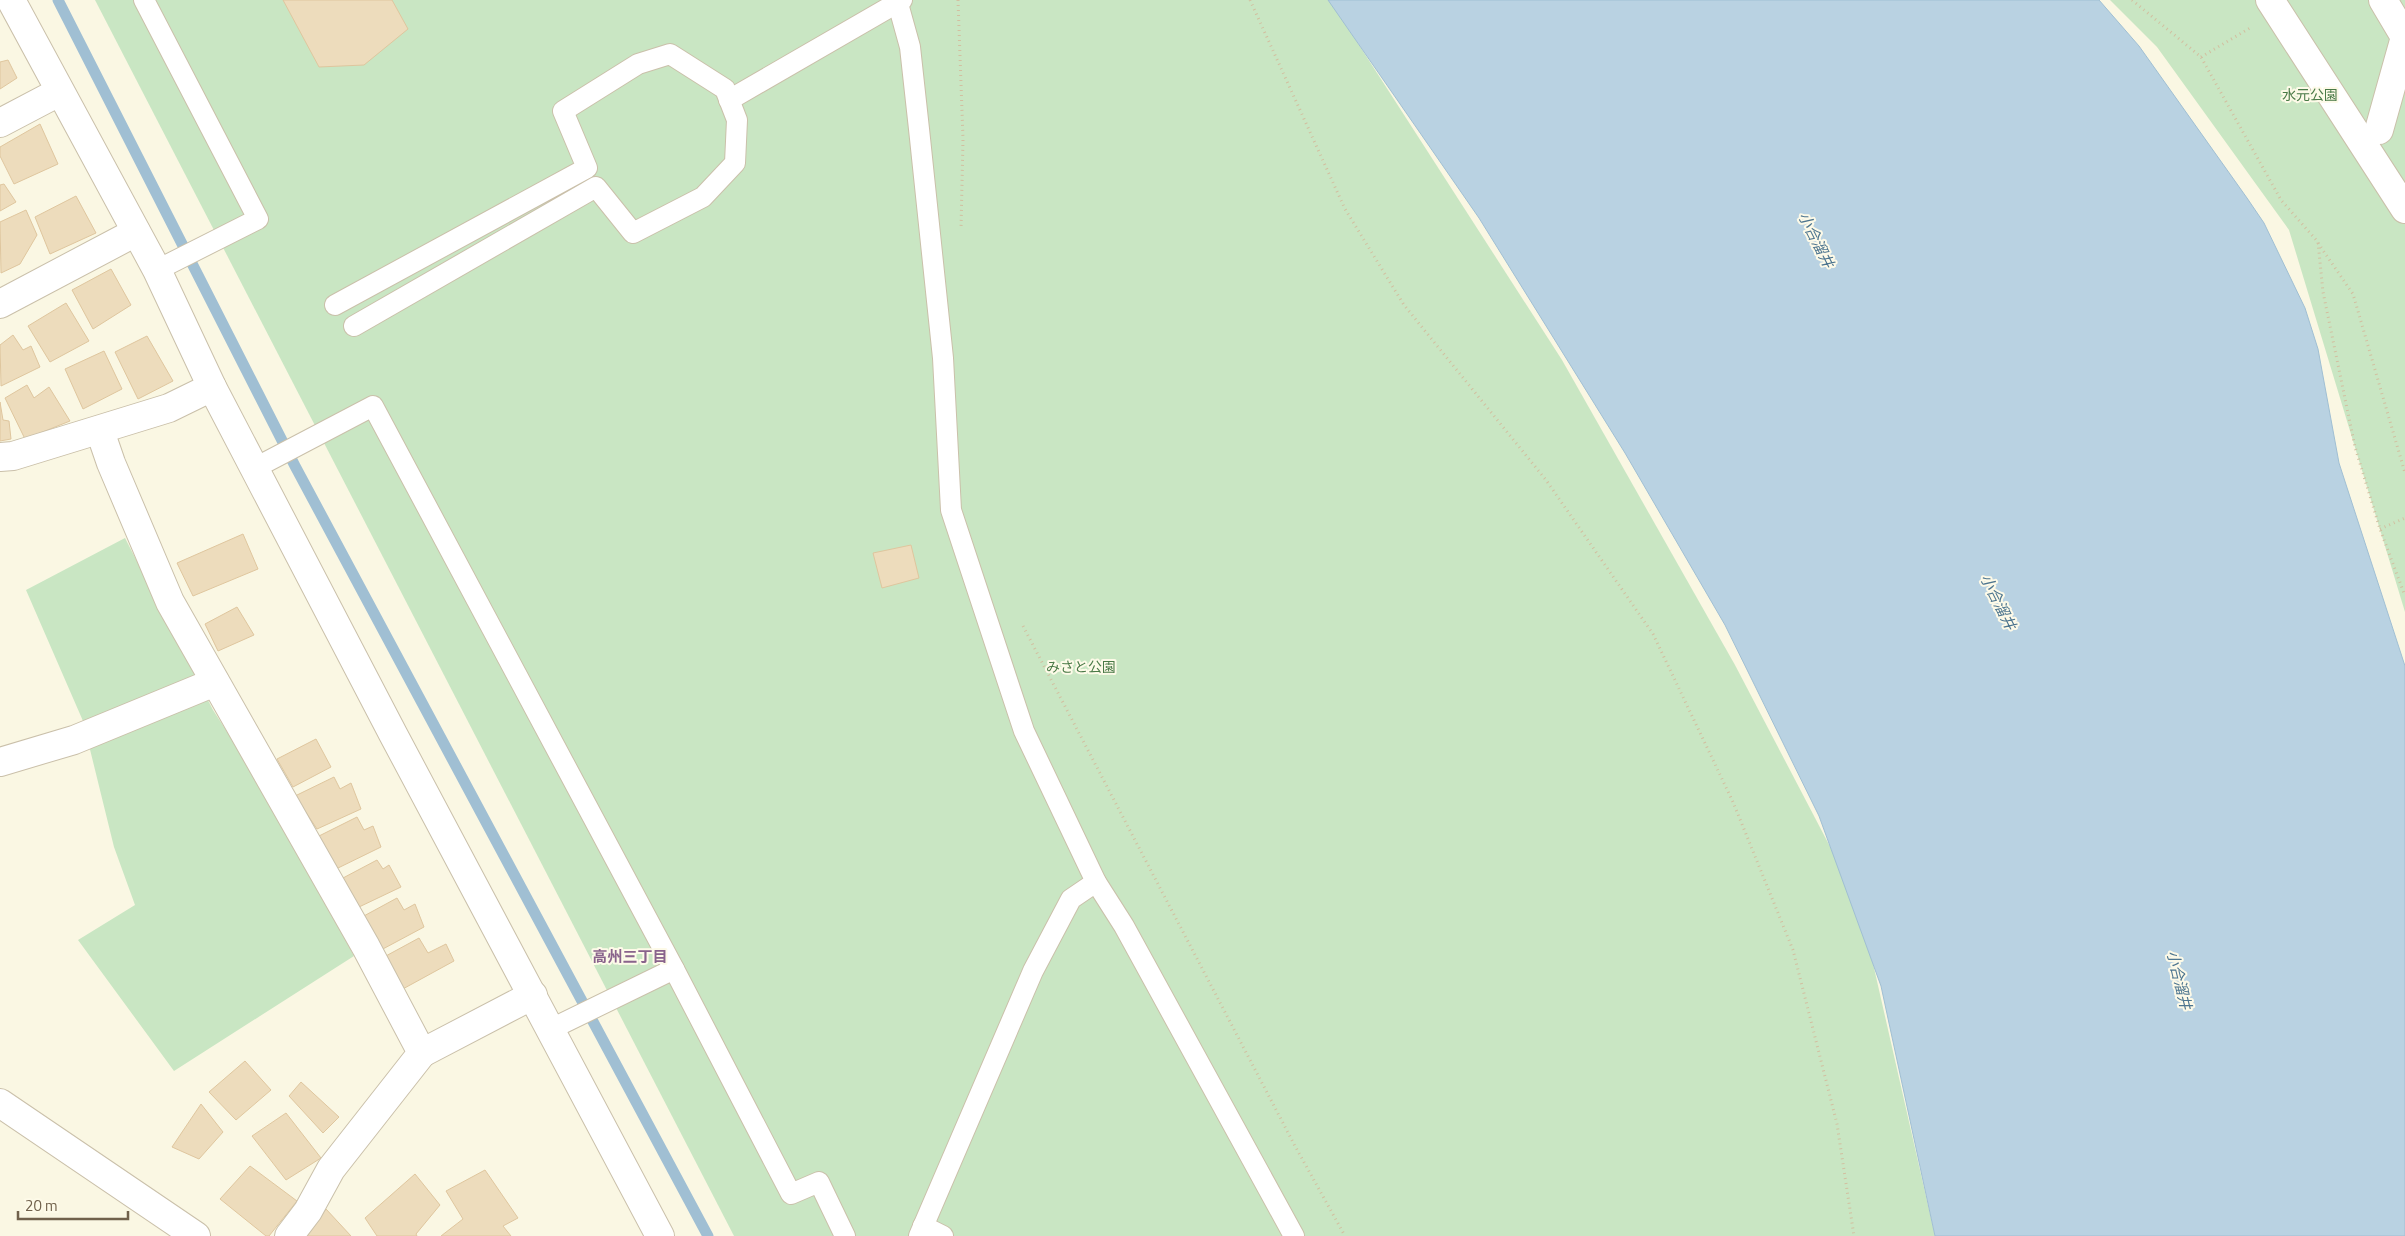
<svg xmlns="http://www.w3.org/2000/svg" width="2405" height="1236" font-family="'Titillium Web','Noto Sans JP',sans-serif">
	<rect width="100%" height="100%" fill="#faf7e3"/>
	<g fill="#c9e6c3">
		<path d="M 95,0 L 1330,0 L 1562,360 L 1735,665 L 1859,902 L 1935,1236 L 734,1236 Z"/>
		<path d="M 2110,0 L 2405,0 L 2405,612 L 2289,230 L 2157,47 Z"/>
		<path d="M 125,538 L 213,710 L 278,811 L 354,956 L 174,1071 L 78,940 L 135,905 L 114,847 L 83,721 L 26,590 Z"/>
	</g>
	<path fill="#b9d2e2" stroke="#a0bfd3" d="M 1328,0 L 2099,0 L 2139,46 L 2247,198 L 2264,223 L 2305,308 L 2318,349 L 2339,463 L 2405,666 L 2405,1236 L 1935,1236 L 1881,986 L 1819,816 L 1725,625 L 1625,453 L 1479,218 Z"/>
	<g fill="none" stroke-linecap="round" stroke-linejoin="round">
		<path stroke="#a0bfd3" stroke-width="11" d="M 58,0 L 295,466 L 708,1236"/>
	</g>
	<g fill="#eddcbc" stroke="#dfc69e">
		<path d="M 283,0 L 392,0 L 408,29 L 364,65 L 319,67 Z"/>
		<path d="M 8,60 L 17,78 L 0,89 L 0,62 Z"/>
		<path d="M 40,124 L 58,164 L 14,184 L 0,156 L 0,147 Z"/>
		<path d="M 4,184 L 16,202 L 0,211 L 0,185 Z"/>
		<path d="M 76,196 L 96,233 L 50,254 L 35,217 Z"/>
		<path d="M 26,210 L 37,235 L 20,264 L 1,273 L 0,222 Z"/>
		<path d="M 111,269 L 131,305 L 93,329 L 72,290 Z"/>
		<path d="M 66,303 L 89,341 L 50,362 L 28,326 Z"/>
		<path d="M 13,335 L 23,350 L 31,346 L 40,367 L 1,386 L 0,345 Z"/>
		<path d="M 147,336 L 173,381 L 138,399 L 115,352 Z"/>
		<path d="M 104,351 L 122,389 L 83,409 L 65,369 Z"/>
		<path d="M 27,385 L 34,398 L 49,387 L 70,421 L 25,439 L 5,398 Z"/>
		<path d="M 0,402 L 3,420 L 9,421 L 11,439 L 0,441 Z"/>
		<path d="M 243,534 L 258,569 L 193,596 L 177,563 Z"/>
		<path d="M 911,545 L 919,578 L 882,588 L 873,553 Z"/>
		<path d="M 237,607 L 254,635 L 218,651 L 205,624 Z"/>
		<path d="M 316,739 L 331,767 L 293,787 L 277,759 Z"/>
		<path d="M 334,777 L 340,789 L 351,783 L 361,809 L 317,829 L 295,796 Z"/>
		<path d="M 357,817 L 364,830 L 373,826 L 381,847 L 336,869 L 317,837 Z"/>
		<path d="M 377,860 L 383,869 L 389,865 L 401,887 L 359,907 L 343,878 Z"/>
		<path d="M 397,898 L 404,910 L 415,904 L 424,927 L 381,950 L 362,917 Z"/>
		<path d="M 419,938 L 428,953 L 446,944 L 454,961 L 401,990 L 384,957 Z"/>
		<path d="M 245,1061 L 271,1090 L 236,1120 L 209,1092 Z"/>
		<path d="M 301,1082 L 339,1117 L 323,1133 L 289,1096 Z"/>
		<path d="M 201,1104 L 223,1132 L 199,1159 L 172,1147 Z"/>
		<path d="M 286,1113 L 321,1158 L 286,1180 L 252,1136 Z"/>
		<path d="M 250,1166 L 297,1201 L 269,1236 L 266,1236 L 220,1199 Z"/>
		<path d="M 485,1170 L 518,1218 L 503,1226 L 511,1236 L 441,1236 L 463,1219 L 446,1191 Z"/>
		<path d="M 415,1174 L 440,1205 L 416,1234 L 417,1236 L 377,1236 L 365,1218 Z"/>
		<path d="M 326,1209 L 351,1236 L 307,1236 Z"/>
	</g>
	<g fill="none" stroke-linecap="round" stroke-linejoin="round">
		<defs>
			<g id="service">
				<path d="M 144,0 L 258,219 L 157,270"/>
				<path d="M 897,0 L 910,47 L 919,129 L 943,358 L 951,510 L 1024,731 L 1096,882 L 1124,926 L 1294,1236"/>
				<path d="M 729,100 L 902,0"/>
				<path d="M 335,305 L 587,168 L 563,111 L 638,64 L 670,54 L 725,89 L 737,120 L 735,163 L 703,197 L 633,233 L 596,187 L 354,326"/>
				<path d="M 255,468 L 373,406 L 674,969 L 791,1194 L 819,1182 L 845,1236"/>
				<path d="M 551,1029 L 674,969"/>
				<path d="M 923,1226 L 943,1236"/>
				<path d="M 919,1236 L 1033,971 L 1071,899 L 1096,882"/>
			</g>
			<g id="pedestrian">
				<path d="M 2270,0 L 2405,209"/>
				<path d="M 2379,130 L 2405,37 L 2383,0"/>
			</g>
			<g id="minor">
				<path d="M 0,123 L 59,92"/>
				<path d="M 0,304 L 136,232"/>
				<path d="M 100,431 L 111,463 L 170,602 L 366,947 L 422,1053 L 331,1169 L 308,1211 L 289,1236"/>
				<path d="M 0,457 L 13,456 L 169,408 L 212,387"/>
				<path d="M 0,762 L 74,740 L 215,682"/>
				<path d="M 422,1053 L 533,995"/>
				<path d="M 0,1103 L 196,1236"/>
			</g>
			<path id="tertiary" d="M 11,0 L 157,270 L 212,387 L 393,734 L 660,1236"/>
		</defs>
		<use href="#service" stroke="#cac0aa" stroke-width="22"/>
		<use href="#pedestrian" stroke="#cac0aa" stroke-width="30"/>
		<use href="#minor" stroke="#cac0aa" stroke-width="30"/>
		<use href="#tertiary" stroke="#cac0aa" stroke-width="30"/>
		<g stroke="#d2bfa0" stroke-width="3" stroke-dasharray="1 4" stroke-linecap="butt">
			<path d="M 958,0 L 963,139 L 961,229"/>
			<path d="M 1250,0 L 1345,209 L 1404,305 L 1546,480 L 1653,634 L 1733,802 L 1793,950 L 1837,1124 L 1854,1236"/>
			<path d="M 2132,0 L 2201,57 L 2281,200 L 2318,242 L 2323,292 L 2355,447 L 2380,529 L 2405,596"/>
			<path d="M 2201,57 L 2250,28"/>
			<path d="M 2318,243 L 2353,294 L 2405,473"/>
			<path d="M 2380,529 L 2405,518"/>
			<path d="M 1023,626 L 1295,1146 L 1345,1236"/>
		</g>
		<use href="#service" stroke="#fff" stroke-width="20"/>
		<use href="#pedestrian" stroke="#fff" stroke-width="28"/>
		<use href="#minor" stroke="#fff" stroke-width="28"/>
		<use href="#tertiary" stroke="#fff" stroke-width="28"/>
	</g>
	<g text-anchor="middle" stroke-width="4" stroke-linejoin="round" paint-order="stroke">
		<g font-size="14" fill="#4a7a47" stroke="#fdfae8">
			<text x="2310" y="100">水元公園</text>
			<text x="1081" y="672">みさと公園</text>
		</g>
		<g font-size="15" font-style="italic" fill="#4d758f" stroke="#fdfae8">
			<text transform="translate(1816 240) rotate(63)" y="5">小合溜井</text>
			<text transform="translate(1998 602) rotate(63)" y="5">小合溜井</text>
			<text transform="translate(2179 980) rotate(76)" y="5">小合溜井</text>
		</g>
		<g font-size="15" font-weight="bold" fill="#89638c" stroke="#fdfae8">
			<text x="630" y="962">高州三丁目</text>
		</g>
	</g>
	<path d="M18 1211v8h110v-8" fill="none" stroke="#70614b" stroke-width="2.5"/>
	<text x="25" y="1211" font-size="15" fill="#70614b" stroke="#fdfae8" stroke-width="4" paint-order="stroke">20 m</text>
</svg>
